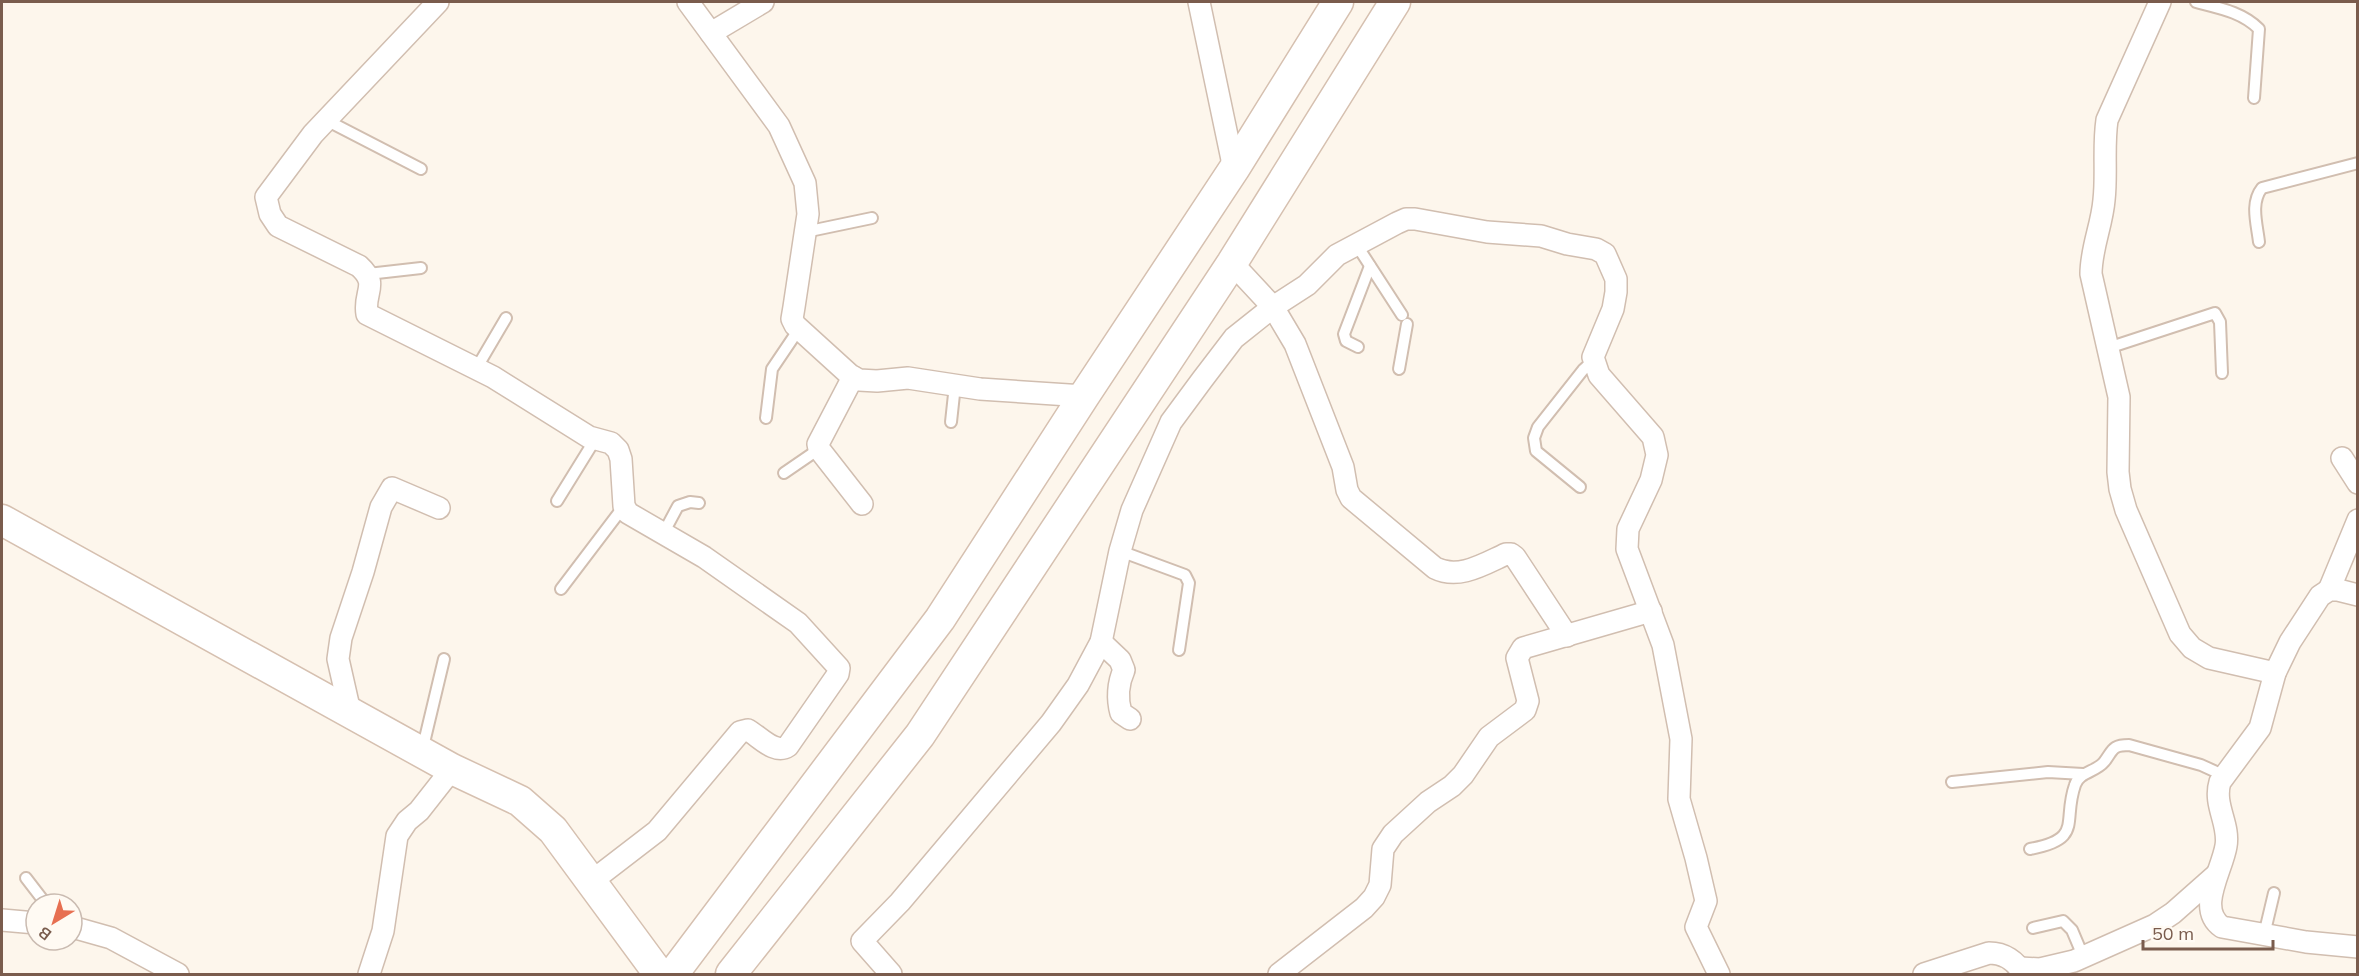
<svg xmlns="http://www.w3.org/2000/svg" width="2359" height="976" font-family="Mulish,sans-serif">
	<rect width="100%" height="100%" fill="#fdf6ec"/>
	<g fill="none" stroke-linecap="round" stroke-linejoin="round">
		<defs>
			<g id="lane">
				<path d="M 2196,2 C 2219,8 2242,12 2259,29 L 2254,98"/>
				<path d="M 326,120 L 421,169"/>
				<path d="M 805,232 L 872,218"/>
				<path d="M 2259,242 C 2257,224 2250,203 2262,188 L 2358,163"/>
				<path d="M 1356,244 L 1402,315"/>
				<path d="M 368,274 L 421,268"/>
				<path d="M 1358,347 L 1346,341 L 1344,334 L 1370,266"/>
				<path d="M 2108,348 L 2215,313 L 2220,322 L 2222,373"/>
				<path d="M 476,369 L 506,318"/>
				<path d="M 1399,369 L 1407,324"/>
				<path d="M 766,418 L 772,369 L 799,329"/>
				<path d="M 951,422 L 955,385"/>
				<path d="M 784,473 L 819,449"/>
				<path d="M 1580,487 L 1536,451 L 1534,438 L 1538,427 L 1583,370 L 1594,360"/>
				<path d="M 557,501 L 596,438"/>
				<path d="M 663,534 L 678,506 L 690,502 L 699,503"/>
				<path d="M 1120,551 L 1185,575 L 1189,583 L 1179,650"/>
				<path d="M 561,589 L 624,506"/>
				<path d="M 422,751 L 444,659"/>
				<path d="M 1952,782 L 2048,772 L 2083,774"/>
				<path d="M 2030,849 C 2084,839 2062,822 2075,785 C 2079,772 2096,772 2104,762 C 2113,751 2111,745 2129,745 L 2201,765 L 2225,776"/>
				<path d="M 26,878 L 46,904"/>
				<path d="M 2033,928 L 2063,921 L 2072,930 L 2083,956"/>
				<path d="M 2264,935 L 2274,893"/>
			</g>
			<g id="street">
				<path d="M 438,2 L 313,134 L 266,197 L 270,214 L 278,226 L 359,266 C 380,285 363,292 367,314 L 493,377 L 589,437 L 611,443 L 618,450 L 621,459 L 624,506 L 628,513 L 704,557 L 798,623 L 839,668 L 838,674 L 788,746 C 775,755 760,737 748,730 L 740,732 L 657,831 L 592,881"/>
				<path d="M 688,2 L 779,126 L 805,183 L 808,214 L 794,307 L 792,319 L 795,325 L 850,375 L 859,380 L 877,381 L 908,378 L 980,389 L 1084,396"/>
				<path d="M 1199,2 L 1234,169"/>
				<path d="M 2160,2 L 2107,120 C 2103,147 2107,174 2104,200 C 2102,225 2091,248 2091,274 L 2119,397 L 2118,472 L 2120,489 L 2126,510 L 2180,634 L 2192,648 L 2209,658 L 2275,673"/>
				<path d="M 711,33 L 763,2"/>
				<path d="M 1232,263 L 1273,307 L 1295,344 L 1343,467 L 1347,490 L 1351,498 L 1435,568 C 1459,580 1484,564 1506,554 L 1511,554 L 1515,557 L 1567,636"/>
				<path d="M 853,377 L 818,444 L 819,449 L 862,504"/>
				<path d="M 2342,458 L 2358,483"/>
				<path d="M 2329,590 L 2358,520"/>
				<path d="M 2358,595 L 2338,590 L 2329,590 L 2320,596 L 2290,642 L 2275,673 L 2260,728 L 2220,782 C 2213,805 2230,824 2226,846 C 2222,871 2196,909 2222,927 L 2306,942 L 2358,947"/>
				<path d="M 1101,642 L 1120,660 L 1124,670 C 1118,683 1117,699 1121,713 L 1130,719"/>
				<path d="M 350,712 L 338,659 L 341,638 L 363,572 L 381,507 L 392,488 L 439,508"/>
				<path d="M 2,920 L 36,923"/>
				<path d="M 72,927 L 111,938 L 178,974"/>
				<path d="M 2020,968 L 2040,969 L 2074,961 L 2155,925 L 2173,913 L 2216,875"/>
				<path d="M 369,974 L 383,931 L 397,836 L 407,821 L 419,811 L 452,769"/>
				<path d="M 891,974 L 862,941 L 900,902 L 1051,723 L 1078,685 L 1101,642 L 1120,551 L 1132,510 L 1171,422 L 1202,380 L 1234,338 L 1273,307 L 1307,285 L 1337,255 L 1397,223 L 1406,219 L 1415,219 L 1487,232 L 1541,236 L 1567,244 L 1596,249 L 1605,254 L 1616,279 L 1616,292 L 1613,309 L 1593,357 L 1599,375 L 1653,437 L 1657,455 L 1651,480 L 1628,529 L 1627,549 L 1663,645 L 1681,739 L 1679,799 L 1696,858 L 1706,901 L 1696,927 L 1719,974"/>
				<path d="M 1279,974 L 1364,908 L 1374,897 L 1380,885 L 1383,849 L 1393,834 L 1428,802 L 1452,786 L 1463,775 L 1489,737 L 1525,710 L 1528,701 L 1517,658 L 1523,648 L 1651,611"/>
				<path d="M 1924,974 L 1989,953 C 2004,953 2016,961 2023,974"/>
			</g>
			<g id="secondary">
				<path d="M 2,520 L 452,769 L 520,801 L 553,830 L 659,974"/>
				<path d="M 673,974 L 940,619 L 1084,396 L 1234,169 L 1338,2"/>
				<path d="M 731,974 L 920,735 L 1232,263 L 1395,2"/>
			</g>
		</defs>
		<use href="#lane" stroke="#d1beb0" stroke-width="14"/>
		<use href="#street" stroke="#d1beb0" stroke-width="24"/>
		<use href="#secondary" stroke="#d6c0b0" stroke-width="33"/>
		<use href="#lane" stroke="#fff" stroke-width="10"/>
		<use href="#street" stroke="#fff" stroke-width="21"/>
		<use href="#secondary" stroke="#fff" stroke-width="30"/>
	</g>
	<rect width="2359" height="976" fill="none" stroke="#7a5c4d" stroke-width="6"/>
	<g transform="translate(54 922) rotate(218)"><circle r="28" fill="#fffaf3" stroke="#cabbb1" stroke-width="1.5"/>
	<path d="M0-4.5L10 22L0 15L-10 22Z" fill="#e76f51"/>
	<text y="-9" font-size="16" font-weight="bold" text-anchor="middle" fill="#7a5c4d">B</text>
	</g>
	<path d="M2143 940v9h130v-9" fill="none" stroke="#7a5c4d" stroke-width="3"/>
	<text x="2152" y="940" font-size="18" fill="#7a5c4d" stroke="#fffaf3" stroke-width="4.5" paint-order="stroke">50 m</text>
</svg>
